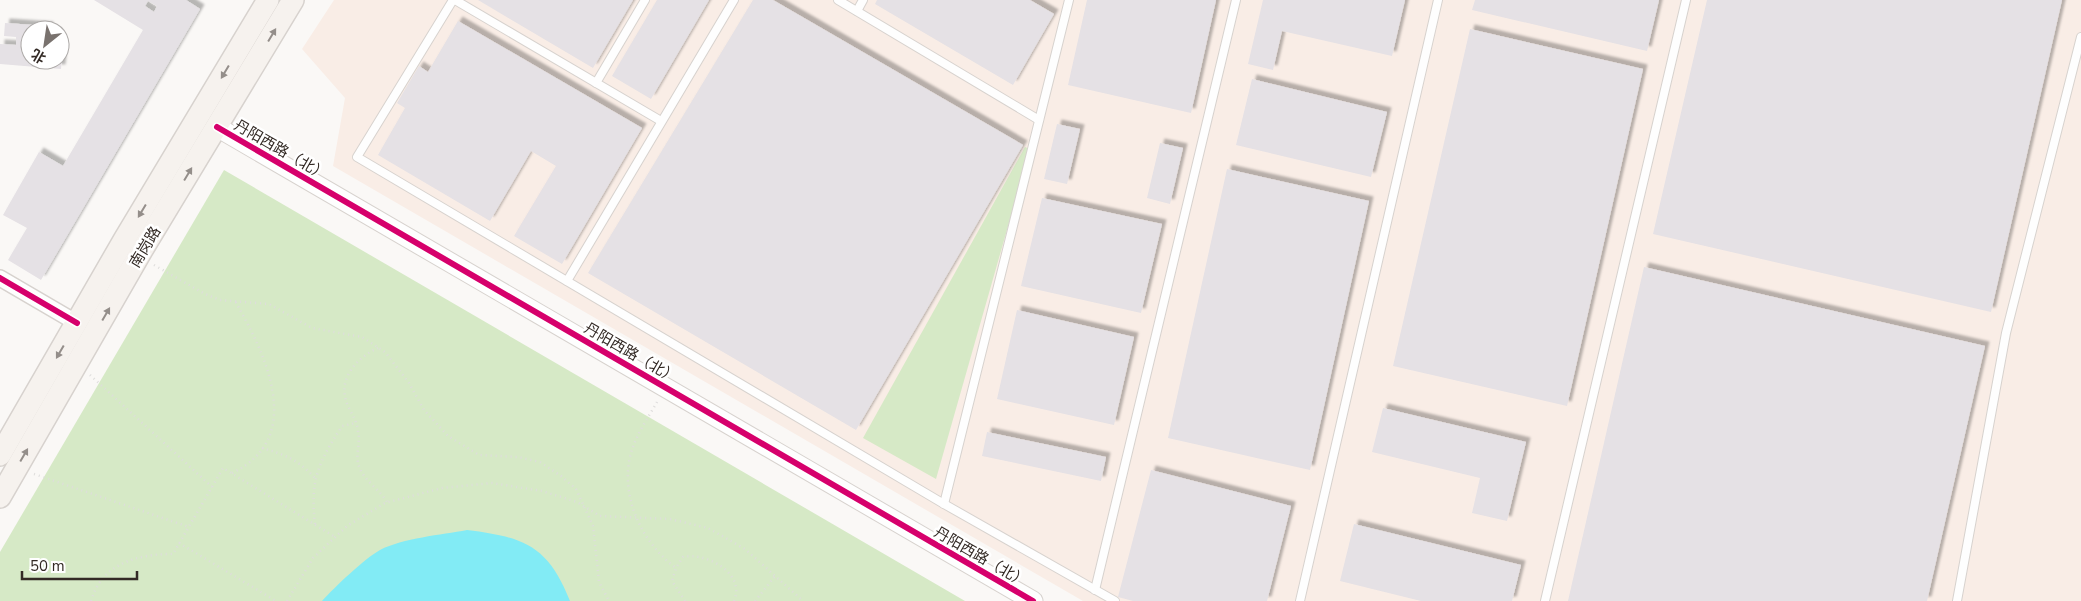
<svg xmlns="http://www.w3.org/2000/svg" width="2081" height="601" font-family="'Nunito Sans','Noto Sans SC',sans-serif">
	<defs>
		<filter id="shadow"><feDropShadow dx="4.5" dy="-4.5" stdDeviation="1" flood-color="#0004"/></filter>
	</defs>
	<rect width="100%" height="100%" fill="#faf8f6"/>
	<path fill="#f9ede6" d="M 334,0 L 2081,0 L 2081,601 L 1083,601 L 333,166 L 345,98 L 302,49 Z"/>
	<g fill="#d6e9c6">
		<path d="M 1025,147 L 1030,149 L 936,479 L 863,438 Z"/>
		<path d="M 224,170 L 965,601 L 0,601 L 0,552 Z"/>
	</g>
	<path fill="#82ebf5" d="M 467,530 C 523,537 548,545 570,601 L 322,601 C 335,587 364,559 380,550 C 403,538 441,535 467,530 Z"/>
	<g fill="#e5e1e5" fill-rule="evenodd" filter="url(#shadow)">
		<path d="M 94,0 L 186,0 L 200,9 L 41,280 L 8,260 L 27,228 L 3,215 L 39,152 L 63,166 L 143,30 ZM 148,1 L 157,6 L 154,12 L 145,6 Z"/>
		<path d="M 478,0 L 633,0 L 593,68 Z"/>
		<path d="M 657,0 L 709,0 L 651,99 L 612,76 Z"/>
		<path d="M 753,0 L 773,0 L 1023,145 L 856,430 L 588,273 Z"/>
		<path d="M 877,0 L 1030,0 L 1054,14 L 1013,85 L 875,4 Z"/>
		<path d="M 1087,0 L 1216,0 L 1191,113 L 1068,85 Z"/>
		<path d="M 1263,0 L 1405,0 L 1392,56 L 1282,31 L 1273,70 L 1248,64 Z"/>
		<path d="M 1475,0 L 1659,0 L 1647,51 L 1472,10 Z"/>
		<path d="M 1707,0 L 2062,0 L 1991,312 L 1653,234 Z"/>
		<path d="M 458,21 L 642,128 L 562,264 L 514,236 L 556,166 L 531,151 L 490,221 L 378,155 L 405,108 L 397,103 L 419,66 L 428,72 Z"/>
		<path d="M 5,23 L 49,26 L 49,30 L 30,30 L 30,60 L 60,60 L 60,48 L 63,48 L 61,69 L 0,64 L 0,44 L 16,45 L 16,37 L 4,36 Z"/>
		<path d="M 1470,29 L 1643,69 L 1567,406 L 1393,366 Z"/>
		<path d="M 1252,79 L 1387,112 L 1371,177 L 1236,145 Z"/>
		<path d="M 1057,124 L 1080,129 L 1067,184 L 1044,179 Z"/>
		<path d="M 1160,143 L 1183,148 L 1170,204 L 1147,198 Z"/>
		<path d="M 1227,169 L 1369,201 L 1310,470 L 1168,438 Z"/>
		<path d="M 1042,198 L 1162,224 L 1141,313 L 1021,286 Z"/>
		<path d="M 1644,267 L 1985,346 L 1927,601 L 1568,601 Z"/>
		<path d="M 1017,310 L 1134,337 L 1114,425 L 997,399 Z"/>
		<path d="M 1383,408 L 1526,442 L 1507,521 L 1472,513 L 1480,478 L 1372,452 Z"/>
		<path d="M 987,432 L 1106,457 L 1101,481 L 982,456 Z"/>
		<path d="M 1151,470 L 1291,506 L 1267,601 L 1133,601 L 1118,597 Z"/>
		<path d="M 1354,524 L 1521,565 L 1512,601 L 1421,601 L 1340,581 Z"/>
	</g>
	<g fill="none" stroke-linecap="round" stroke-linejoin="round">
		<defs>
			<g id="service">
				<path d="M 453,0 L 357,157 L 944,504 L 1115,601"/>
				<path d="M 455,0 L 661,121"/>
				<path d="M 838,0 L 1039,120"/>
				<path d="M 857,11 L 863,0"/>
				<path d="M 596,83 L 645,0"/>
				<path d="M 567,281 L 734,0"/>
				<path d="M 944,504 L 1069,0"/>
				<path d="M 1095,590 L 1236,0"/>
				<path d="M 1300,601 L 1438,0"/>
				<path d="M 1545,601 L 1686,0"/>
				<path d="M 1957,601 L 2006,333 L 2081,37"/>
			</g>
			<path id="minor" d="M 0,278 L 77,323"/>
			<path id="tertiary" d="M 217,127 L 1033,601"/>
			<g id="secondary">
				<path d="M 0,455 L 124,240 L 268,0"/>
				<path d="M 0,497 L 142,250 L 293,0"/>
			</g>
		</defs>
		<use href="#service" stroke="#d7d2ce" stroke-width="10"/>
		<use href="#minor" stroke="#d7d2ce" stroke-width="18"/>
		<use href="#tertiary" stroke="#d7d2ce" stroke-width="21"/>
		<use href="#secondary" stroke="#d7d2ce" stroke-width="24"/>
		<g stroke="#dedddc" stroke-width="2.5" stroke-dasharray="1 4" stroke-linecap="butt">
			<path d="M 154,265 L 205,294 L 220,300 L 269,304 L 312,328 L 362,337 L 385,352 L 409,383 L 424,410 L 448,436 L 479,455 L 518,457 L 540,462 L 561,476 L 576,489 L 593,526 L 599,582 L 609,601"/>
			<path d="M 378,348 C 356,358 336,380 348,406 C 352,415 357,421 358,431 C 361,444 354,456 360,469 C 366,482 380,490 387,502"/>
			<path d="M 90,375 L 212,487"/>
			<path d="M 657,402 C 648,418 636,435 631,453 C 619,496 642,543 676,568"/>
			<path d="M 262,448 C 286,455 297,459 315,478"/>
			<path d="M 232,473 C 307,438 265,353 235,301"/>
			<path d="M 34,474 L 189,527"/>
			<path d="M 315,524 C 310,480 318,463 342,426 L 356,423"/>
			<path d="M 179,543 L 276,601"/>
			<path d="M 91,601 C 102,563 138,554 173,554 L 223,468 L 335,537"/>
			<path d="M 287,601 L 313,558 L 347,526 L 385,503 L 442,488 L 492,483 L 542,491 L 577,502 L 600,516 L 670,519 L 708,528 L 745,549 L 803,601"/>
			<path d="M 685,601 L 672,581 L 676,568 L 683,557 C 706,552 746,573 734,601"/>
			<path d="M 755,601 L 776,575"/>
		</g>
		<use href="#service" stroke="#fefefe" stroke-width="8"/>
		<use href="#minor" stroke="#fefefe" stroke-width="15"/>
		<use href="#tertiary" stroke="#fefefe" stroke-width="19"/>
		<use href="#secondary" stroke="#f6f2ee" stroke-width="21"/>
		<defs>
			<g id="cycleway">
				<path d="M 217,127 L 1033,601"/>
				<path d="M 0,278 L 77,323"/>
			</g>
		</defs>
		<use href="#cycleway" stroke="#fff" stroke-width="9"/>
		<use href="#cycleway" stroke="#d6006c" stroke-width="6"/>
	</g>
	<defs><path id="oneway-solid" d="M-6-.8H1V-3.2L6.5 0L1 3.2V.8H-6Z" transform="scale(1.25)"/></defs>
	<g fill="#948e8a">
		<use href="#oneway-solid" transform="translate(272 35) rotate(-59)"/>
		<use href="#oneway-solid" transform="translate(225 72) rotate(121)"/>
		<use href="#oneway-solid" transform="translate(188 174) rotate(-59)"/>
		<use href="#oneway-solid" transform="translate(142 211) rotate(121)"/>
		<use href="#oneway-solid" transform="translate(106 314) rotate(-60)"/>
		<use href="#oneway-solid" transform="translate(60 352) rotate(120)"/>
		<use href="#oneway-solid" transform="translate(24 455) rotate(-60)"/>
	</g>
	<g text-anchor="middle" stroke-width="5" stroke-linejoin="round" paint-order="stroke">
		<g font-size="15" fill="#332a25" stroke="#fff">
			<text transform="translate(281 150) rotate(30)" y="5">丹阳西路（北）</text>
			<text transform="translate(145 247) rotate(-59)" y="5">南岗路</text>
			<text transform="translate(631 353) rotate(30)" y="5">丹阳西路（北）</text>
			<text transform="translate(981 557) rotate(30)" y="5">丹阳西路（北）</text>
		</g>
	</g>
	<g transform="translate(45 45) rotate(210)"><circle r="24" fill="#ffffff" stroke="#adaaa8"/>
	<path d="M0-4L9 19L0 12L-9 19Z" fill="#79726e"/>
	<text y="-8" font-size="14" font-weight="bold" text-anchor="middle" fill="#332a25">北</text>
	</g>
	<path d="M22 571v8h115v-8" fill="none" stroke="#332a25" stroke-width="2.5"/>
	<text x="30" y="571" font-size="15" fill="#332a25" stroke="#ffffff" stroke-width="4" paint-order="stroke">50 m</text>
</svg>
